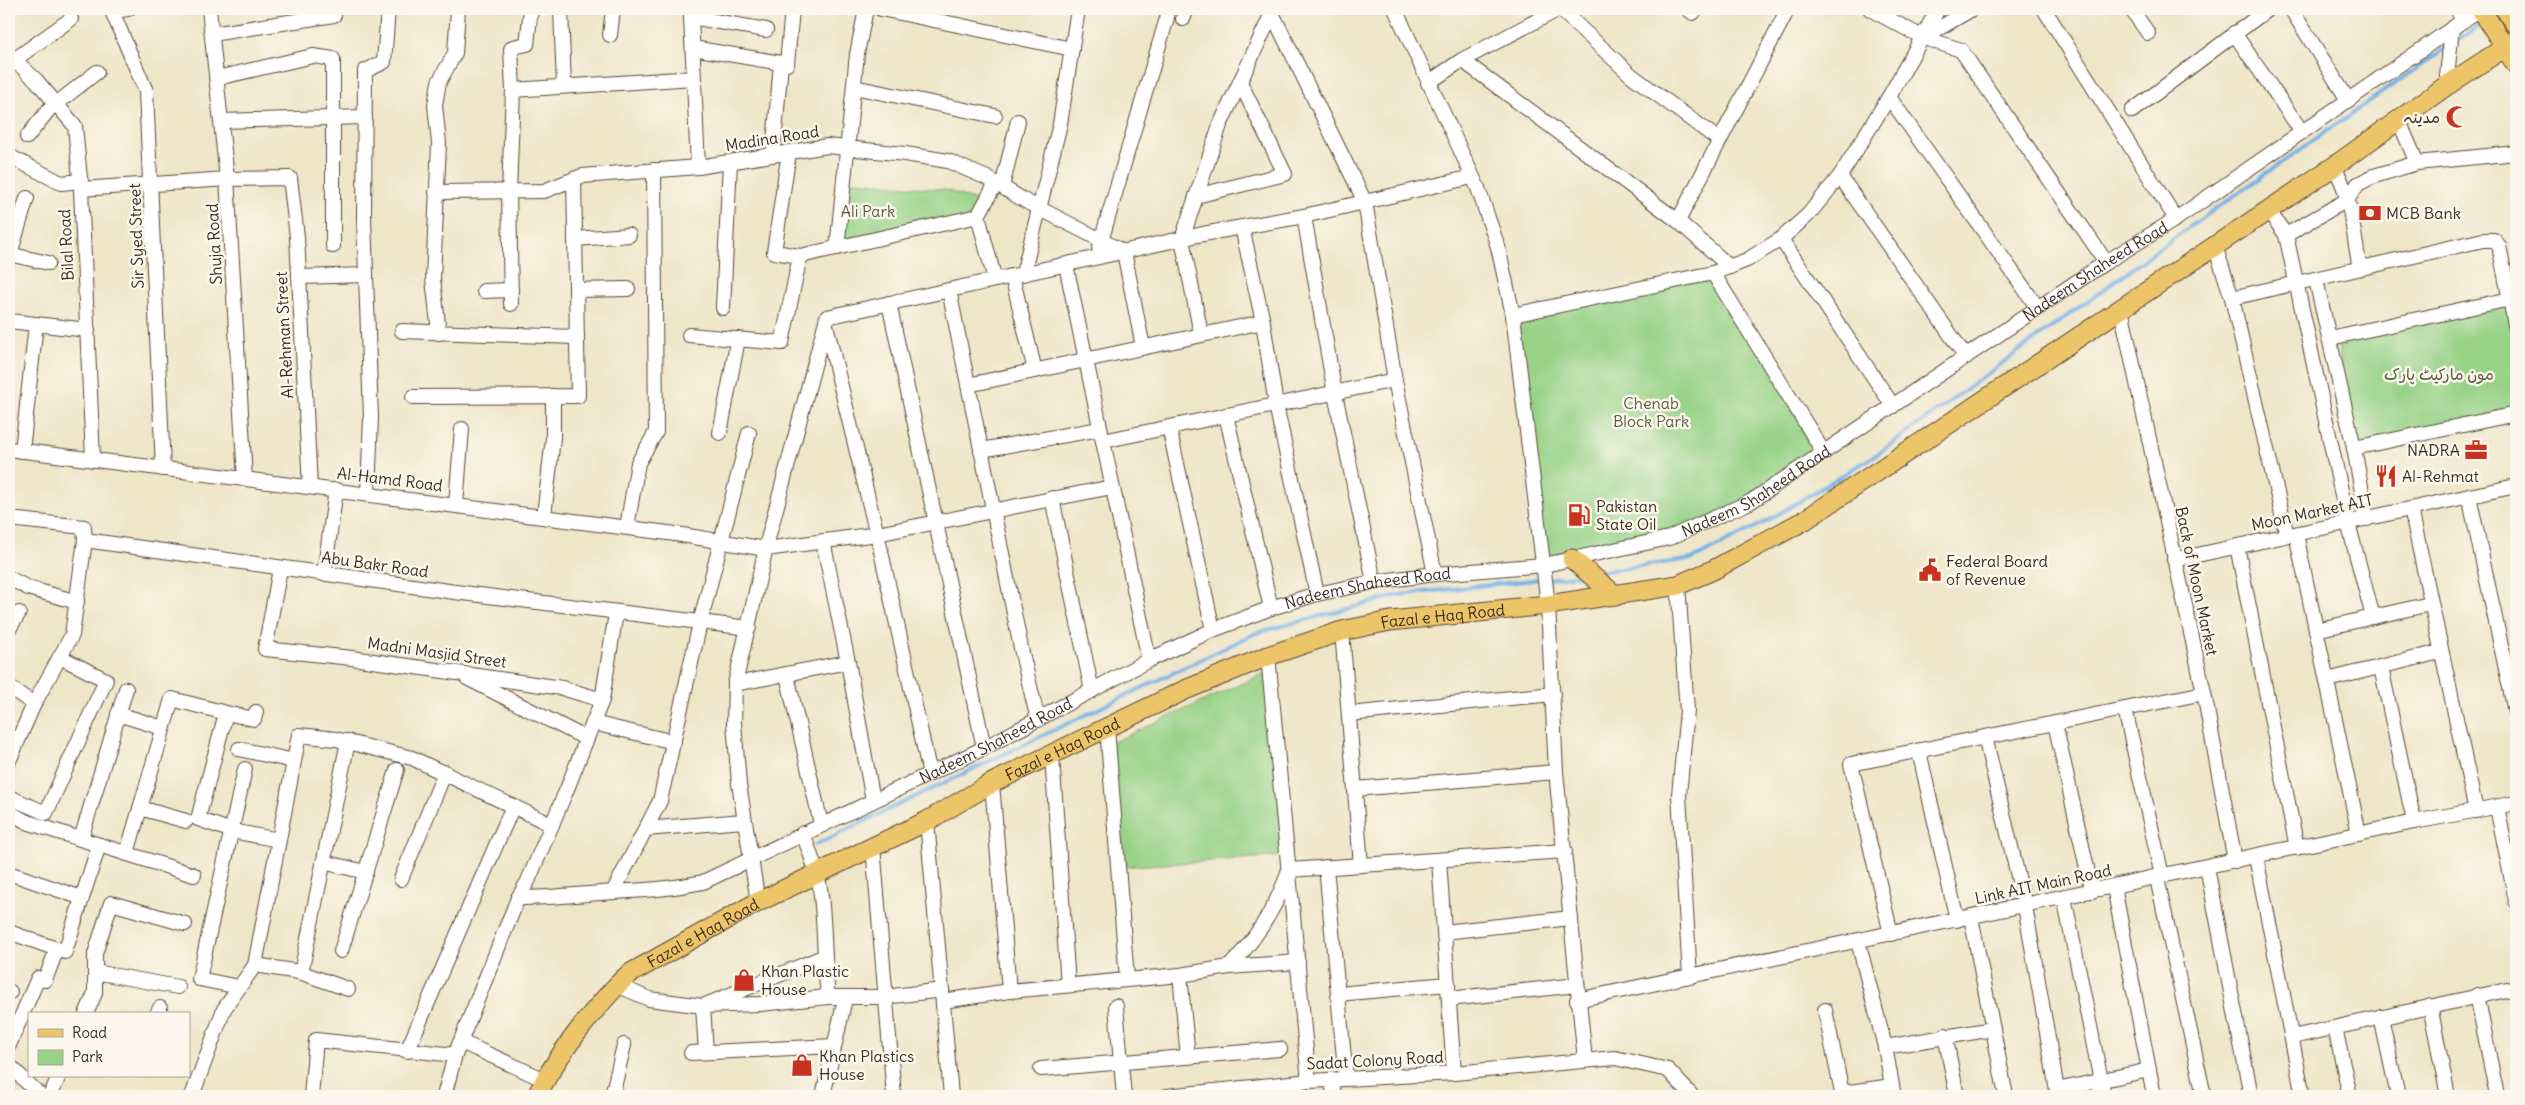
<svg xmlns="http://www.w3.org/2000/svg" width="2525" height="1105" font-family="Delius,'Playpen Sans Arabic',sans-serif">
	<rect width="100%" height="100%" fill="#fbf7ec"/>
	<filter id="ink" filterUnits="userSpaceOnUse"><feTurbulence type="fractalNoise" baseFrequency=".02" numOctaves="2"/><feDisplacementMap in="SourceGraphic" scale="10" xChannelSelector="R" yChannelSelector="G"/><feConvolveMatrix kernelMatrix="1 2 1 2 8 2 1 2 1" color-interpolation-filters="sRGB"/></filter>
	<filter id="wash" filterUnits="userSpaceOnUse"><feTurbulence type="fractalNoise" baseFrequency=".0096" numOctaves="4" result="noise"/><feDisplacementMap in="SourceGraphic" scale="20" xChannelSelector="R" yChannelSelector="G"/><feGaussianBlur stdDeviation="1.12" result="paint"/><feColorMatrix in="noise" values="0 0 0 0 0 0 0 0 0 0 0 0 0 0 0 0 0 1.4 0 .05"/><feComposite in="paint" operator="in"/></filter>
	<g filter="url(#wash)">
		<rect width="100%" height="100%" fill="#efe5c7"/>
		<g fill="#97d287" stroke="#697e52">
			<path d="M 844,180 L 946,190 L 984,204 L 978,216 L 834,248 Z"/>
			<path d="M 1713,273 L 1824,453 L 1750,502 L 1669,538 L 1544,565 L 1513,315 Z"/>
			<path d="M 2507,307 L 2516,351 L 2516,411 L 2358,444 L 2337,342 Z"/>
			<path d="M 1265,673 L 1284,856 L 1119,867 L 1113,742 Z"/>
		</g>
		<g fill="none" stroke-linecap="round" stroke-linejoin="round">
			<g stroke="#73b1e6" stroke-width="4">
				<path d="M 2454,42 L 2485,23"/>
				<path d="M 1598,572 L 1693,559 L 1767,521 L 1879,453 L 2181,233 L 2447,47"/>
				<path d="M 1548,579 L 1581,575"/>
				<path d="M 815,845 L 1256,633 L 1399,595 L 1541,579"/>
			</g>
		</g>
	</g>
	<g filter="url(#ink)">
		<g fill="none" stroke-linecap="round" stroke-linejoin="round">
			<defs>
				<g id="minor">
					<path d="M 111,9 L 146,91 L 163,469"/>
					<path d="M 209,9 L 227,179 L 245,479"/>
					<path d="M 561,9 L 564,86"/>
					<path d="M 695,9 L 691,17 L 698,167"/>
					<path d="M 881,9 L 1072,49"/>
					<path d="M 1270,9 L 1365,202 L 1395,380 L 1435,574"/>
					<path d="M 1395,9 L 1478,188 L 1498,247 L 1513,315 L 1548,605 L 1556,772 L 1585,1060"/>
					<path d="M 1560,9 L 1631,75 L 1719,140"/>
					<path d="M 1688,9 L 1693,13 L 1696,9"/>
					<path d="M 1870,9 L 1924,38 L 1961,50 L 2106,262"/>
					<path d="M 2044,9 L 2176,219"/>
					<path d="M 2131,9 L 2148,33"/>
					<path d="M 2291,9 L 2348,100"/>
					<path d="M 2457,9 L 2463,21"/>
					<path d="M 112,11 L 128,9"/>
					<path d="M 691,17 L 766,30"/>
					<path d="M 1183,19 L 1187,9"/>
					<path d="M 2234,33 L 2302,132"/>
					<path d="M 212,34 L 334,15 L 334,9"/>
					<path d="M 610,35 L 613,9"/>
					<path d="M 1924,37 L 1972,9"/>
					<path d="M 693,48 L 781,63 L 773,155"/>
					<path d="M 9,55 L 36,80 L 75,126 L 81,189 L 93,460"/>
					<path d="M 1462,60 L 1678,221 L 1730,267"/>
					<path d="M 781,63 L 787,64 L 792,9"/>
					<path d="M 9,67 L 14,60 L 71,19"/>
					<path d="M 217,78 L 313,56 L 333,59 L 333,246"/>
					<path d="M 1428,83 L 1462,60 L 1559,9"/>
					<path d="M 2446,86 L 2452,28"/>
					<path d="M 854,87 L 995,116"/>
					<path d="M 513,90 L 511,49 L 513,47 L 527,44 L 531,9"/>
					<path d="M 1889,97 L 2038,308"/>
					<path d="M 56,104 L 97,72"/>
					<path d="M 2132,111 L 2268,9"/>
					<path d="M 221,121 L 365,117"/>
					<path d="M 2399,121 L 2417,163"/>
					<path d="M 27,137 L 55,102"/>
					<path d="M 789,152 L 774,252 L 800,256"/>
					<path d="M 9,156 L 61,183 L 81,181"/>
					<path d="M 2333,167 C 2351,188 2354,241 2360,268"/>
					<path d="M 1840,176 L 1966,357"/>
					<path d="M 1002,187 L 1018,121"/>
					<path d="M 81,189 L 227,179 L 290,178 L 297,237 L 310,487"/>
					<path d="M 436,192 L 544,191 L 582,176 L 698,167 L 827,146 L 905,154 L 948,161 L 987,178 L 1027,202 L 1124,252 L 1143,347"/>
					<path d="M 1196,196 L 1285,174 L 1240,82"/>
					<path d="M 2268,210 L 2286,235 L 2348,523 L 2373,617"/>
					<path d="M 978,216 L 995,280"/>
					<path d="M 1304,216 L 1335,394 L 1374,582"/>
					<path d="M 1678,221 L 1788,9"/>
					<path d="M 1242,227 L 1263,322 L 1276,405 L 1317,594"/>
					<path d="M 2286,235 L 2347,200 L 2358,184 L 2374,176 L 2417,163 L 2516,153"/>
					<path d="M 575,239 L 629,235"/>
					<path d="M 1781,239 L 1893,406"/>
					<path d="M 2215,246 L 2232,298 L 2287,536"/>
					<path d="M 837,248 L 857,54 L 866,9"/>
					<path d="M 1099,248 L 1167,18"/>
					<path d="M 9,254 L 48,263"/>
					<path d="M 10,254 L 27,198"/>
					<path d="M 1066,265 L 1149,660"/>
					<path d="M 1713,273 L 1824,453"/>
					<path d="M 1023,274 L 1060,124 L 1078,9"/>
					<path d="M 1012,276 L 1035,371"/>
					<path d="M 299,277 L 366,275"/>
					<path d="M 2316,280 L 2354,448 L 2367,519"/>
					<path d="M 576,290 L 628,289"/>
					<path d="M 949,290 L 1022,653 L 1038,720"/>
					<path d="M 484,291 L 511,290"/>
					<path d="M 2232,298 L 2483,240 L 2494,240 L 2499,246 L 2516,329"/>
					<path d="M 889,303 L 984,748"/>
					<path d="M 511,304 L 509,192 L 513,90 L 694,78"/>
					<path d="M 723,308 L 730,162"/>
					<path d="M 2121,309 L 2204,693 L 2235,861"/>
					<path d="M 1513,315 L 1713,273 L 1747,260 L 1781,239 L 1808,215 L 1840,176 L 1889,97 L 1938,9"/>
					<path d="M 9,321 L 88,330"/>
					<path d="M 826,325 L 880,547 L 930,774"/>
					<path d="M 402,331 L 577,337"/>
					<path d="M 439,333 L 433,279 L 439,143 L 435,105 L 439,82 L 455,53 L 458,9"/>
					<path d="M 1201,334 L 1182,239 L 1220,125 L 1274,9"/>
					<path d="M 689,335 L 782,343 L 800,256 L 978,216 L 996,183"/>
					<path d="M 2330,338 L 2510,299"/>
					<path d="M 968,385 L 1263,322"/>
					<path d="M 413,397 L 578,396 L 574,179"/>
					<path d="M 1226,415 L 1271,608"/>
					<path d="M 1169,427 L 1213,630"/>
					<path d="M 720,433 L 738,339"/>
					<path d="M 1103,441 L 1395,380"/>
					<path d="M 2354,448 L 2516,414"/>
					<path d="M 9,449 L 676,534 L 766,549 L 877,534 L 1112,487"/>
					<path d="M 981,450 L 1100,429"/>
					<path d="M 22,451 L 36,324"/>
					<path d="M 368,493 L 371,418 L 364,218 L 365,71 L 384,62 L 388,9"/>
					<path d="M 2469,496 L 2516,716"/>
					<path d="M 1052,498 L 1092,691"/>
					<path d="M 456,505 L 462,429"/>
					<path d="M 2411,509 L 2476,811"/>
					<path d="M 544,516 L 553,438 L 553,396"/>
					<path d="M 9,519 L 84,527 L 85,540 L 72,635 L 34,704 L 9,761"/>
					<path d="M 627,527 L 638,463 L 656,432 L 654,170"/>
					<path d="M 2296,534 L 2359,834"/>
					<path d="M 85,540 L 455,592 L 749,628"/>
					<path d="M 823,541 L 848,662 L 873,801"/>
					<path d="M 2237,546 L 2297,848"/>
					<path d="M 2174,560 L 2516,486"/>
					<path d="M 280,569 L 265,649 L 352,658 L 562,688 L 602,700"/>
					<path d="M 324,574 L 336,490"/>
					<path d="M 9,578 L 28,588 L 77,602"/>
					<path d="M 1678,585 L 1687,711 L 1679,795 L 1690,977"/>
					<path d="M 9,629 L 19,613"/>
					<path d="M 2316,630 L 2430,604"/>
					<path d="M 1342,631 L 1361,865"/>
					<path d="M 1268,656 L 1309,1081"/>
					<path d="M 2381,667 L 2414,822"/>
					<path d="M 787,675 L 821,824"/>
					<path d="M 467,678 L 587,739"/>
					<path d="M 2327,680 L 2440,652"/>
					<path d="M 735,684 L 848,662"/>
					<path d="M 9,687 L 34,704"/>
					<path d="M 2125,709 L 2162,876"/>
					<path d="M 256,712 L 254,719 L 226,713 L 198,819 L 232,831 L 279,840"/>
					<path d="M 118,714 L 163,728"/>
					<path d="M 1349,714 L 1553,694"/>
					<path d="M 593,723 L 674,742"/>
					<path d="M 2055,723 L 2092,891"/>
					<path d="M 1107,728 L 1127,979"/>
					<path d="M 1985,737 L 2025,906 L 2058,1096"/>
					<path d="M 239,749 L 294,761"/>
					<path d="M 1919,751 L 1957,920"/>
					<path d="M 1052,756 L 1068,985"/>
					<path d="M 992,783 L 1009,991"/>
					<path d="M 1355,789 L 1556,772"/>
					<path d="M 9,797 L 46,813 L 106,680 L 60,657"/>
					<path d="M 2497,807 L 2516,901"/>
					<path d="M 140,808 L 186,821"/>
					<path d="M 9,812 L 27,822 L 194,875"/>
					<path d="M 927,821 L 951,1096"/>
					<path d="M 645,829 L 744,821"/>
					<path d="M 803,833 C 810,854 819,874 821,896 C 825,930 824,964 828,997"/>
					<path d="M 81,839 L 126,689"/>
					<path d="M 873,846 L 894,1096"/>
					<path d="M 127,853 L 172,699 L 226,713"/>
					<path d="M 2256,857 L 2303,1096"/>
					<path d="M 1439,860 L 1454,1073"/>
					<path d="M 323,862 L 366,872"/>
					<path d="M 1326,867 L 1346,1079"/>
					<path d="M 2207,867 L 2251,1096"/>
					<path d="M 9,873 L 82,898"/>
					<path d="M 2157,878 L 2204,1096"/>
					<path d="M 401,879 L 445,772"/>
					<path d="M 2114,887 L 2154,1096"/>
					<path d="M 613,892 L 660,801 L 700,623 L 749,433"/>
					<path d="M 2064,897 L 2104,1096"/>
					<path id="s1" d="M 518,898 C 550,898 582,894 614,892 C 647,890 671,889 703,882 L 984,748 L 1149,660 L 1213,630 L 1271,608 L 1317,594 L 1374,582 L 1435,574 L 1544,565 L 1669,538 L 1750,502 L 2106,262 L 2176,219 L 2480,9"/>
					<path d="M 758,902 L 739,784 L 734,723 L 735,684 L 768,539 L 827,317 L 1203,234 L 1304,216 L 1472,177"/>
					<path d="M 1971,917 L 2006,1096"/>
					<path d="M 9,932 L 65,952 L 99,845"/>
					<path d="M 1444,932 L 1571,918"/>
					<path d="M 1891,934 L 1851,764 L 2204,693"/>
					<path d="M 1858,941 L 1885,1047 L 1894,1096"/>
					<path d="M 341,951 L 397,770"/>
					<path d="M 255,965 L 299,735 L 336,739 L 412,758 L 552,825"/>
					<path d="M 1229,967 C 1256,939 1277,906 1289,870 L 1565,851"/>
					<path d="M 95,972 L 178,987"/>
					<path d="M 301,973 L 348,741"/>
					<path d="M 1180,975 L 1188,1057"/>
					<path d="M 617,985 L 649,999 L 703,1006 L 760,1004 L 828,997 L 885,997 L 942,990"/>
					<path d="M 239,987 L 199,979 L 245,769"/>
					<path d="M 9,991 L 10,992"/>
					<path d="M 1338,994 L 1448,984"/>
					<path d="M 2477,995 L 2497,1096"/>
					<path d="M 1449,999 L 1577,985"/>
					<path d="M 1577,1000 L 2414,822 L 2516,803"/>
					<path d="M 943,1001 L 1009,991 L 1180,975 L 1229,967 L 1298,962"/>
					<path d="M 1116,1006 L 1124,1096"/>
					<path d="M 2430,1006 L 2448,1096"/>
					<path d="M 1825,1010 L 1842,1093 L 1892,1086"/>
					<path d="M 86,1014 L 95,993 L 95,954 L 111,903 L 185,924"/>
					<path d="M 157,1014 L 160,1008"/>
					<path d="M 2381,1017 L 2398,1096"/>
					<path d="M 2335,1028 L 2350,1096"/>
					<path d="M 1945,1035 L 1957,1096"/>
					<path d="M 2292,1037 L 2516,988"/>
					<path d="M 461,1042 L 545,1080"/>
					<path d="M 9,1045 L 38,978 L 45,980 L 57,949"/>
					<path d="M 1885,1047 L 1993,1029"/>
					<path d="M 407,1051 L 513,806"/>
					<path d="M 706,1052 L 703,1006 L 823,957"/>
					<path d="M 691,1053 L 834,1046"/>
					<path d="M 9,1065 L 41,1096"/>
					<path d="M 1041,1069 L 1280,1049"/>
					<path d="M 1332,1080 L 1334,1096"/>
					<path d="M 2057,1090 L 2149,1070"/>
					<path d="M 50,1096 L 59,1076"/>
					<path d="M 192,1096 L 224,1009 L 255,965 L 299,972 L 348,989"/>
					<path d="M 311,1096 L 316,1040 L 455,1055"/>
					<path d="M 444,1096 L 455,1055 L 518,898 L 528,881 L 567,789 L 602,700 L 616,613"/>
					<path d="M 612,1096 L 624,1045"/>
					<path d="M 823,1096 L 845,999"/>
					<path d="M 1167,1096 L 1309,1081 L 1454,1073 L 1615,1058 L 1668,1070 L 1692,1096"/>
				</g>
				<g id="major">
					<path d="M 2481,9 L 2516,65"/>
					<path d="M 2505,9 L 2516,25"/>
					<path d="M 1572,559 L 1616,596"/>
					<path id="s2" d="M 537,1096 C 554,1059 598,1002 629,974 L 758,902 L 927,821 L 992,783 L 1185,690 L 1268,656 L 1342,631 L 1390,621 L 1548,605 L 1678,585 L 1713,570 L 1805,520 L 2333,167 L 2446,86 L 2516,40"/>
				</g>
			</defs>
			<use href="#minor" stroke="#564637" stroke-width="16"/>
			<use href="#major" stroke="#564637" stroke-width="21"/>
			<use href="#minor" stroke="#fff" stroke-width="14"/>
			<use href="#major" stroke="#edc569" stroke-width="19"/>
		</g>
	</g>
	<defs>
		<symbol id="mosque-bare" viewBox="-9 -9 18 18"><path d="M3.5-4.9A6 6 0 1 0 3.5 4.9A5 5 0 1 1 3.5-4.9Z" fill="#c8321e" stroke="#fbf7ec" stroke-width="2.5" paint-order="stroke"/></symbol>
		<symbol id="bank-bare" viewBox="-9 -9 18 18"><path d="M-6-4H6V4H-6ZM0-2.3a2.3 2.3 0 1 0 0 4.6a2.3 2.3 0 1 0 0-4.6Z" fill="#c8321e" stroke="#fbf7ec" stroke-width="2.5" paint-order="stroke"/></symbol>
		<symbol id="office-bare" viewBox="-9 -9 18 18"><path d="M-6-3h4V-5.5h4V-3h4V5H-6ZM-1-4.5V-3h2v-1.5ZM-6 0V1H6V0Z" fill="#c8321e" stroke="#fbf7ec" stroke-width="2.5" paint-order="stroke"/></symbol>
		<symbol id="restaurant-bare" viewBox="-9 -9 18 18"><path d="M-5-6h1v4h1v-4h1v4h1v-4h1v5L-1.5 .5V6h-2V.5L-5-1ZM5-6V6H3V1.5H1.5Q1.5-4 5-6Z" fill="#c8321e" stroke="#fbf7ec" stroke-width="2.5" paint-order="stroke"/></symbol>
		<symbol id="fuel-bare" viewBox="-9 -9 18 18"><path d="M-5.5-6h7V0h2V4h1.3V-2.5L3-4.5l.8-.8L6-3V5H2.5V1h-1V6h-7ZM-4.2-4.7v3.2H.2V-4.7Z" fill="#c8321e" stroke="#fbf7ec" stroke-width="2.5" paint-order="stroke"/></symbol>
		<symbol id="civic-bare" viewBox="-9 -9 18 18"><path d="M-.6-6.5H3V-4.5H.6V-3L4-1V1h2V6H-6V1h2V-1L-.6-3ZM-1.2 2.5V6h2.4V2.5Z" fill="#c8321e" stroke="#fbf7ec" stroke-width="2.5" paint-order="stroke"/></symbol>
		<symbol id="shop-bare" viewBox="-9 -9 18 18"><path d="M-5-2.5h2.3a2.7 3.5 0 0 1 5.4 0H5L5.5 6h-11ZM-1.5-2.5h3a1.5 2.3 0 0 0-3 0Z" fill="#c8321e" stroke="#fbf7ec" stroke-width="2.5" paint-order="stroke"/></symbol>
	</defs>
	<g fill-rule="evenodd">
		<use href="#mosque-bare" x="2441" y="101" width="32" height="32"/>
		<use href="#bank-bare" x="2354" y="197" width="32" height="32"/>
		<use href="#office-bare" x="2460" y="434" width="32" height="32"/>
		<use href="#restaurant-bare" x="2370" y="460" width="32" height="32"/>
		<use href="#fuel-bare" x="1563" y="499" width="32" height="32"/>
		<use href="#civic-bare" x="1914" y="554" width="32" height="32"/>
		<use href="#shop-bare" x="728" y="964" width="32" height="32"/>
		<use href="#shop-bare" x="786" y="1049" width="32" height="32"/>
	</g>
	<g text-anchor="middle" stroke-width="5" stroke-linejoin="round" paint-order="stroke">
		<g font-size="16" fill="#3b2a1e" stroke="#fbf7ec" text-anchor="start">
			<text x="2440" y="123" text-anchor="end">مدینہ</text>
			<text x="2386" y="219">MCB Bank</text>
			<text x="2460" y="456" text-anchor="end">NADRA</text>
			<text x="2402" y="482">Al-Rehmat</text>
			<text x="1596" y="512">Pakistan<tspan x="1596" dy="18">State Oil</tspan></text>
			<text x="1946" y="567">Federal Board<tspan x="1946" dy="18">of Revenue</tspan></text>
			<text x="761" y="977">Khan Plastic<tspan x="761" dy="18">House</tspan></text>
			<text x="819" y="1062">Khan Plastics<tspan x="819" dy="18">House</tspan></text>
		</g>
		<g font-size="16" fill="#3b2a1e" stroke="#fbf7ec">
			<text transform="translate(772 138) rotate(-9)" y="6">Madina Road</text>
			<text transform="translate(136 236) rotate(-92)" y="6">Sir Syed Street</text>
			<text transform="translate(214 244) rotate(-93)" y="6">Shuja Road</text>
			<text transform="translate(66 245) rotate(-93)" y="6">Bilal Road</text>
			<text dy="6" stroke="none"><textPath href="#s1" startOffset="1726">Nadeem Shaheed Road</textPath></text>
			<text transform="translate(284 335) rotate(-93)" y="6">Al-Rehman Street</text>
			<text transform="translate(390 479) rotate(7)" y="6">Al-Hamd Road</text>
			<text dy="6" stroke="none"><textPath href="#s1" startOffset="1321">Nadeem Shaheed Road</textPath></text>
			<text transform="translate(2312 512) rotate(-12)" y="6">Moon Market AIT</text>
			<text transform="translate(375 564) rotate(8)" y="6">Abu Bakr Road</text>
			<text transform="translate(2197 581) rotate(78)" y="6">Back of Moon Market</text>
			<text dy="6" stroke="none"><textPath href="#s1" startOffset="916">Nadeem Shaheed Road</textPath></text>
			<text dy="6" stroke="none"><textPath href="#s2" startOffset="1048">Fazal e Haq Road</textPath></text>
			<text transform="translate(437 652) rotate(8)" y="6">Madni Masjid Street</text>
			<text dy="6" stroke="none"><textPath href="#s1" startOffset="511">Nadeem Shaheed Road</textPath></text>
			<text dy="6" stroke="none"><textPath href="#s2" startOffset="642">Fazal e Haq Road</textPath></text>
			<text transform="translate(2043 884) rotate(-12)" y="6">Link AIT Main Road</text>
			<text dy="6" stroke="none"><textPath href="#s2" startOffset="238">Fazal e Haq Road</textPath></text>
			<text transform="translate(1375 1060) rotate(-3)" y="6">Sadat Colony Road</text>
		</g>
		<g font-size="16" fill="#575c3e" stroke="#fbf7ec">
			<text x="868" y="217">Ali Park</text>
			<text x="2439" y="380">مون مارکیٹ پارک</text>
			<text x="1651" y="409">Chenab<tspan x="1651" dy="18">Block Park</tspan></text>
		</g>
	</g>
	<rect width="2525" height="1105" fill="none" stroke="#fbf7ec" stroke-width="30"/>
	<rect x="28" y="1012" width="162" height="65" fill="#fbf7ec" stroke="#aea59a"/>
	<rect x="38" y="1029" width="25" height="8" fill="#edc569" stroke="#aea59a"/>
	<text x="72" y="1038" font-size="15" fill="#3b2a1e">Road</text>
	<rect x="38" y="1050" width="25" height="15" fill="#97d287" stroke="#aea59a"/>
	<text x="72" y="1062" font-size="15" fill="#3b2a1e">Park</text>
</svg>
